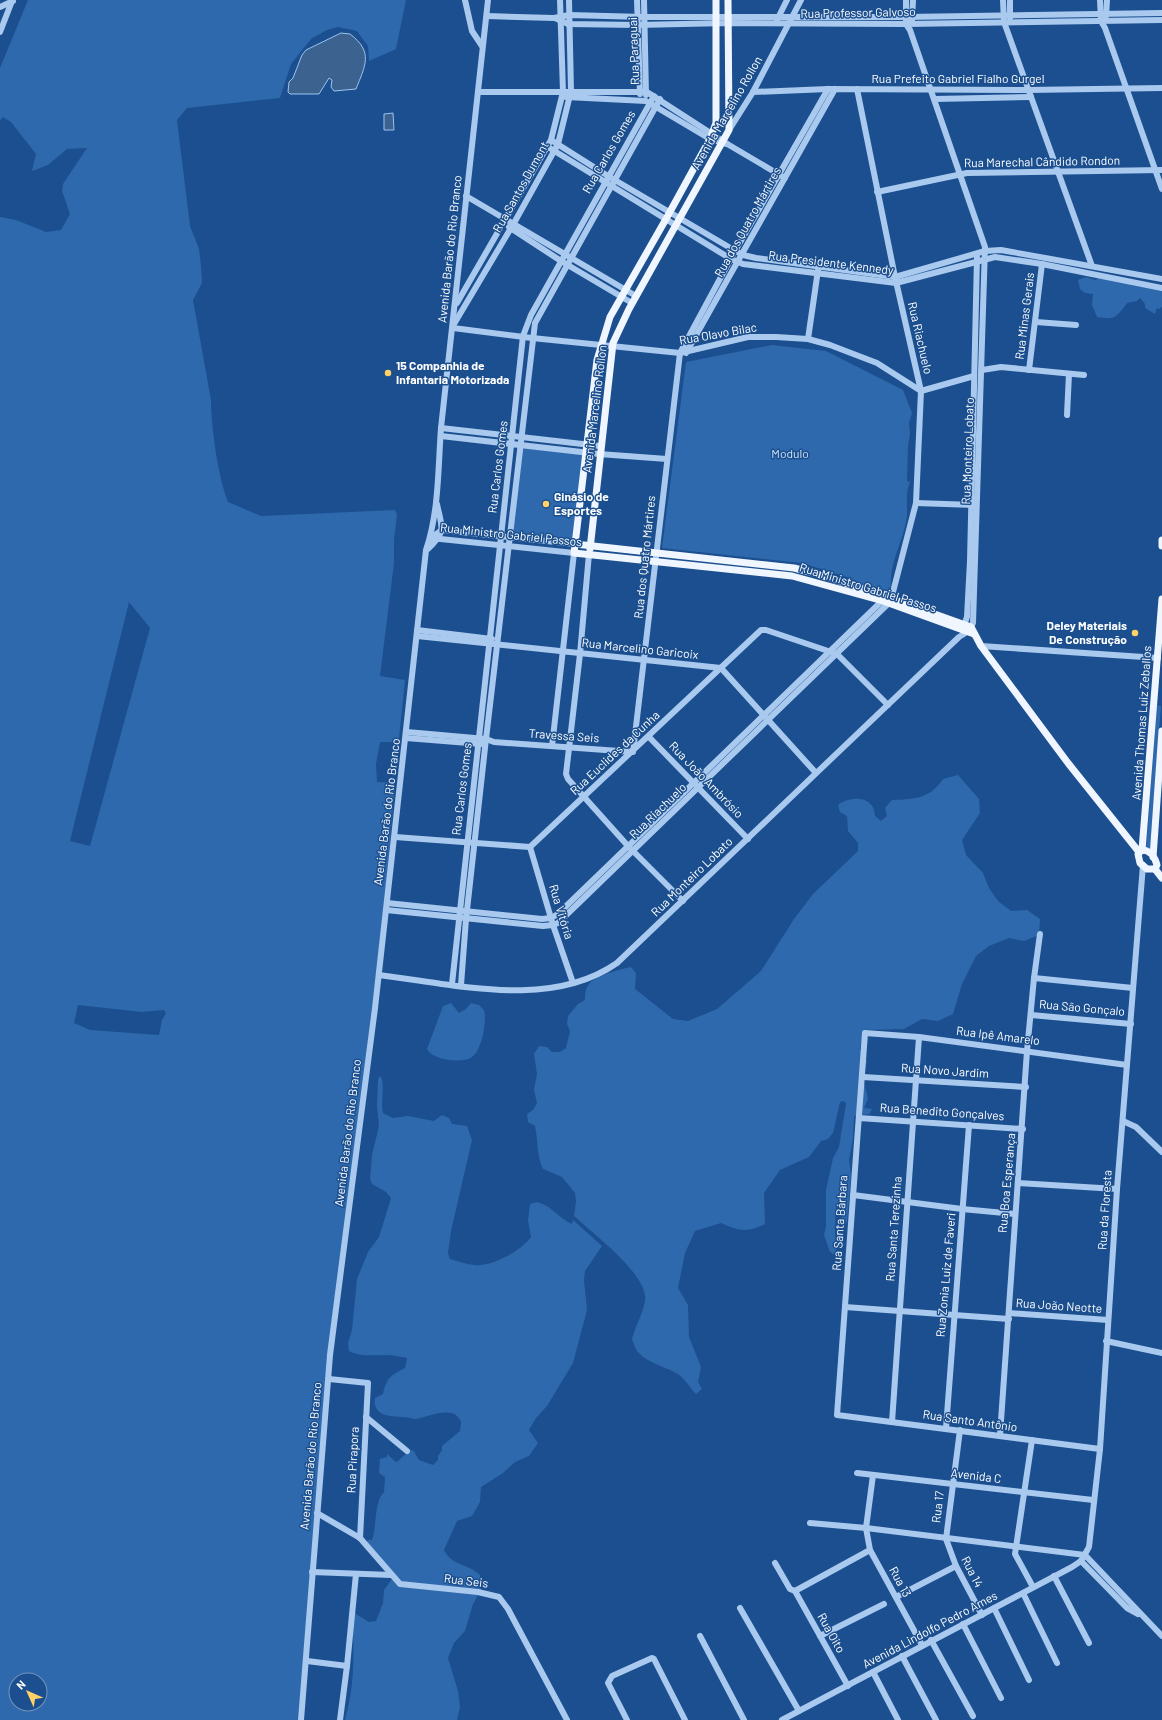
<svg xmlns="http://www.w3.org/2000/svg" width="1162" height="1720" font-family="Barlow,sans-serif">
	<rect width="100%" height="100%" fill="#1b4f8f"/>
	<g fill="#2e69ad" fill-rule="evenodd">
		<path d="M 28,0 L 406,0 L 396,49 L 369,61 L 368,46 L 357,31 L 338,27 L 327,30 L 311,39 L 291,64 L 280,98 L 187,108 L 177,120 L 190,226 L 199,249 L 201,266 L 202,283 L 193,300 L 211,400 C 211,427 218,477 228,502 L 261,516 L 395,510 L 397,515 L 394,539 L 394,563 L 380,676 L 405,680 L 399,738 L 394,742 L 380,742 L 376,764 L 377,782 L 395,783 L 385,902 L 329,1357 L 300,1720 L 0,1720 L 0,217 L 16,220 L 46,232 L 61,230 L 70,214 L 62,191 L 63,184 L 87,148 L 67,149 L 48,165 L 32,171 L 36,154 L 11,122 L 3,117 L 0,120 L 0,68 ZM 129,602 L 150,628 L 90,846 L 70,841 ZM 78,1005 L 142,1012 L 164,1010 L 166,1013 L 162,1020 L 159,1035 L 90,1030 L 74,1023 ZM 16,1680 L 40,1680 L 40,1704 L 16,1704 Z"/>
		<path d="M 1104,276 L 1140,287 L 1141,286 L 1160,289 L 1162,291 L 1162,307 L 1159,309 L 1157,308 L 1155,314 L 1145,308 L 1145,304 L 1140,298 L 1137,301 L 1127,303 C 1116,318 1115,320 1097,317 L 1092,305 L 1093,294 L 1085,293 L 1080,289 L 1078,280 L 1086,277 L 1095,280 Z"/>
		<path d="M 772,345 L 826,351 L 903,390 L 912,413 L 909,423 L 910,433 L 908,446 L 907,481 L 910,482 C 904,495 909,509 906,522 C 902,543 889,565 891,586 L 886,592 L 855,584 L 851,582 L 850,578 L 802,563 L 662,548 L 686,362 Z"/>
		<path d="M 520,448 L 586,455 L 573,541 L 512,535 Z"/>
		<path d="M 1157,705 L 1161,706 L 1150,851 L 1146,848 Z"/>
		<path d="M 958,775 L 979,799 L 980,813 L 962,840 L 966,855 L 983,873 L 989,888 L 998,901 L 1011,911 L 1027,910 L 1040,919 L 1039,935 L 1024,941 L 1009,938 L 989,946 L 976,956 L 962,984 L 953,1014 L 938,1021 L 922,1019 L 904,1029 L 864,1030 L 860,1049 L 867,1061 L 865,1071 L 860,1080 L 865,1085 L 868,1099 L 864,1108 L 872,1109 L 869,1114 L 854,1116 L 853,1138 L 849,1160 L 851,1175 L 847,1222 L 843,1227 L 840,1208 L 836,1207 L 835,1229 L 836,1252 L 833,1254 L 830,1252 L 824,1235 L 826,1226 L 826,1190 L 833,1158 L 839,1147 L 846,1104 L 844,1101 L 840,1102 L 833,1133 L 828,1139 L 821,1141 L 809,1157 L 780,1170 L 764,1193 L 765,1224 C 747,1233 739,1231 721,1223 L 695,1231 L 685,1253 L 678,1288 L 688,1305 L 689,1337 L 701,1367 L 698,1382 L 702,1389 L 696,1394 C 688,1386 685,1377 674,1372 C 663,1366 648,1363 639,1353 C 635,1350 634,1343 632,1339 C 635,1327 643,1313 645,1301 C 649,1275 592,1233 574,1216 L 576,1201 L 575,1193 L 562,1177 L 543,1169 C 537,1158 538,1140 535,1126 L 528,1122 L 527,1114 L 533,1110 L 537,1103 L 534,1090 L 537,1074 L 534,1054 L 539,1046 L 547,1047 L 552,1052 L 560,1052 L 566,1048 L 570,1031 L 567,1024 L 568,1016 L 578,1004 L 585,1000 C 585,995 585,989 589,984 C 595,976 620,969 631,967 L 636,973 L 635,989 L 673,1019 L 688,1021 L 717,1009 L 761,971 L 794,919 L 813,894 L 858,851 L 858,843 L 848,831 L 847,816 L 840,812 L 838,805 C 851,795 875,796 875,816 L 881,821 L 887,816 L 885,808 L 892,800 C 914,799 930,799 943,779 Z"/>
		<path d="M 451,1003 L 459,1013 L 466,1009 L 471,1003 L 479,1005 L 484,1010 C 487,1021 482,1050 472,1057 C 463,1064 432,1060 427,1049 L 443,1006 Z"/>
		<path d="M 380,1076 C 386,1081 380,1102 383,1113 L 393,1118 L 408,1116 L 434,1121 L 442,1115 L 449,1118 L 452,1124 L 467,1126 L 472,1140 L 451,1231 L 448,1253 L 450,1259 C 458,1261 466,1264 474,1265 C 492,1267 521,1251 531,1237 L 528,1221 L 530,1204 L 537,1202 C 553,1206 559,1219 572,1224 L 573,1220 L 602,1246 L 585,1271 L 584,1280 L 587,1310 L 573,1363 L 547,1406 L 536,1418 L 529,1430 L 538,1443 L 529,1456 L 515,1462 L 503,1473 L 481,1487 L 480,1502 L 472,1516 L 457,1521 L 444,1550 C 452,1566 467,1563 480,1575 L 481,1590 L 473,1604 L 465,1631 L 454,1643 L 448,1658 L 458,1691 L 460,1707 L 457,1720 L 345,1720 C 356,1681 353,1651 353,1612 L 369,1622 L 376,1621 L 383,1603 L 384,1590 L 394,1576 L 366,1543 L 368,1540 L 372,1540 C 377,1526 374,1501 384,1492 L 385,1477 L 379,1473 L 380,1459 L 387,1457 L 387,1454 L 396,1462 L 398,1461 L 409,1451 L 413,1450 L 419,1460 L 433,1465 L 438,1460 L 438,1456 L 442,1450 L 442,1446 L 460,1431 L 461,1422 C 454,1404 429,1417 416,1419 C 412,1419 408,1417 403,1417 C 391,1417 372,1416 375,1398 L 383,1394 C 387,1377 390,1376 405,1368 L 407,1358 C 400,1357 393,1355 387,1355 C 374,1355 360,1357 349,1351 L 348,1343 L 352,1330 L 357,1279 L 368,1252 L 379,1237 L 391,1198 L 386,1192 L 372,1184 L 370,1179 L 372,1155 L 379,1126 L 377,1106 L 378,1079 Z"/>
	</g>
	<g fill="#3c6290" stroke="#9cc4f0">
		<path d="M 341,33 L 350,34 C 374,52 365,66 356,89 L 334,91 L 331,87 L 332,80 L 329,78 L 319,94 L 290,94 L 288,92 L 289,82 L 293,78 L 302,55 L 306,50 Z"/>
		<path d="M 393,113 L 394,130 L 384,130 L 384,114 Z"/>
	</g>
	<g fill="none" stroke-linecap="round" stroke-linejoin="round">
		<g stroke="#a9c9ee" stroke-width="6">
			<path d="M 465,0 L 472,31 L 482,46"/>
			<path d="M 637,0 L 640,94"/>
			<path d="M 644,0 L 646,95"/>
			<path d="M 1003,0 L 1004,22 L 1092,266"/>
			<path d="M 1100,0 L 1101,21 L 1105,28 L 1162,189"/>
			<path d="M 0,7 L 13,1"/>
			<path d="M 487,16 L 554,18 L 569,15 L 644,17 L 906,17 L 1162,13"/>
			<path d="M 1106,16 L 1107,0"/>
			<path d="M 555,18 L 568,24 L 637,25 L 728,23 L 906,24 L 1162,20"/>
			<path d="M 1010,18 L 1010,0"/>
			<path d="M 777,20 L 787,0"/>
			<path d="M 912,20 L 913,0"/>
			<path d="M 0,32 L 12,1"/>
			<path d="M 479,92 L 647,92 L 729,145 L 785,178"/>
			<path d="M 753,92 L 828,89 L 1028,90 L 1162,88"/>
			<path d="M 566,97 L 646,101 L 710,139 L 726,144"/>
			<path d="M 935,99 L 1031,97"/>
			<path d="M 729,130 L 753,92 L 801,0"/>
			<path d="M 551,140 L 608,176 L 727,246 L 743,255 L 756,258 L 895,277 L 985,251 L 1001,250 L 1162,279"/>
			<path d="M 548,147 L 731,259 L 743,264 L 896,283 L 995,257 L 1042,264 L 1162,288"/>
			<path d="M 877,192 L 967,173 L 1162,170"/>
			<path d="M 466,196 L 636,296"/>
			<path d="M 509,227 L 561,261 L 632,303"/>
			<path d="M 457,303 L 551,140 L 563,92 L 560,0"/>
			<path d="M 1036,322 L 1076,325"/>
			<path d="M 454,324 L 514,223 L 558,144 L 571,91 L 569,0"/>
			<path d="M 453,328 L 532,338 L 680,353 L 748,337 L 776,337 L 808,339 L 830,345 L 877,363 L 921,391 L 974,376"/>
			<path d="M 808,339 L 818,270"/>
			<path d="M 686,353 L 835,89"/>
			<path d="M 982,370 L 1001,367 L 1084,375"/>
			<path d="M 1029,370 L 1042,264"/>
			<path d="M 1067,415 L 1069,374"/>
			<path d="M 441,428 L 600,446"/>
			<path d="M 441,436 L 599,454 L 667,459"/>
			<path d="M 916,503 L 974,505"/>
			<path d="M 431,538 L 574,553 L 552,746"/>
			<path d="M 431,538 L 442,530 L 575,544"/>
			<path d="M 428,549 C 447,530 442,529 437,504"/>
			<path d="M 589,554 L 580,654 L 566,774 L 568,779 L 628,846 L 683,901"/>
			<path d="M 963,628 L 967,617 L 970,561 L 977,257"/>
			<path d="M 417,630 L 492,639"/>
			<path d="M 417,636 L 721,668 L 816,773"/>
			<path d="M 981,646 L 1158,658"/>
			<path d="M 407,732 L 486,739 L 494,742 L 633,752 L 680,353 L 735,251 L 828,89"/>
			<path d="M 649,737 L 748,839"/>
			<path d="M 406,738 L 481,744"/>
			<path d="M 395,837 L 530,847 L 761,630 L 766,630 L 837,654 L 888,705"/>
			<path d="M 530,847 L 553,925 L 573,983"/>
			<path d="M 387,903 L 542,919 L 551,918 L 558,914 L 885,598"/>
			<path d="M 386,910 L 543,926 L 553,925 L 558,923 L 893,599 L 893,592 L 916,503 L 921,391 L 895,277 L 857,89"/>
			<path d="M 379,975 C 454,984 550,1010 617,963 L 959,637 C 966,633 970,630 973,623 L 985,247 L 910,30 L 906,24 L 906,0"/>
			<path d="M 1034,978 L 1133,988"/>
			<path d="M 452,984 L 523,336 L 531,315 L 654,96"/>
			<path d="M 461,985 L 466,919 L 486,739 L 535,323 L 660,99"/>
			<path d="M 1031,1015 L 1131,1024"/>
			<path d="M 863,1077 L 1026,1087"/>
			<path d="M 859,1118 L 1023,1129"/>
			<path d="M 1123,1121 L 1136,1127 L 1162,1152"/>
			<path d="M 1018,1183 L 1117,1189"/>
			<path d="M 853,1195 L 962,1209 L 1015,1214"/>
			<path d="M 845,1307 L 1009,1319"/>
			<path d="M 1009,1313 L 1108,1320"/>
			<path d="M 1106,1341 L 1162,1353"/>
			<path d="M 329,1379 L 368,1383 L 360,1538"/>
			<path d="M 366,1417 L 407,1451"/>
			<path d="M 892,1422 L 919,1037"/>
			<path d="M 946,1428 L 969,1125"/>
			<path d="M 960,1430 L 946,1539 L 956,1566 L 982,1615"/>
			<path d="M 1000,1435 L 1027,1051 L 1034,978 L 1040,934"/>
			<path d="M 1032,1440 L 1015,1554 L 1033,1587"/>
			<path d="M 1100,1449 L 837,1415 L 865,1033 L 919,1037 L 1127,1065"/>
			<path d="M 857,1473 L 1093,1500"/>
			<path d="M 873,1475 L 866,1528 L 870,1550 L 922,1645"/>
			<path d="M 317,1513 L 360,1538 L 400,1584 L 478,1592 L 499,1597 L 508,1609 L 567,1720"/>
			<path d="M 810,1523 L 866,1528 L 1085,1555"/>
			<path d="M 1085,1555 L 1162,1636"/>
			<path d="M 1081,1561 L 1127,1608 L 1138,1614"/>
			<path d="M 775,1563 L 790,1589 L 795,1591"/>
			<path d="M 312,1572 L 391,1575"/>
			<path d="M 1054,1576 L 1089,1643"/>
			<path d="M 795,1591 L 848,1686"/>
			<path d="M 795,1591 L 870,1550"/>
			<path d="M 1023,1593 L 1057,1663"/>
			<path d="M 896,1597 L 956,1566"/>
			<path d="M 740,1608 L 799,1711"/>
			<path d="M 994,1608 L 1029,1680"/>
			<path d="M 963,1624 L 1001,1698"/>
			<path d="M 700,1636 L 744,1720"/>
			<path d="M 820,1636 L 884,1604"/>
			<path d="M 931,1640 L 973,1716"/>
			<path d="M 902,1656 L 936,1720"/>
			<path d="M 307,1661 L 347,1666"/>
			<path d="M 873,1672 L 898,1720"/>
			<path d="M 301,1720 L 330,1355 L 375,1008 L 426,550 C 439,512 438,468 441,428 L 488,0"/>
			<path d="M 340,1720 L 347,1666 L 356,1574"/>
			<path d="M 627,1720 L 608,1683 L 612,1676 L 652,1658 L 654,1659 L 685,1720"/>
			<path d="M 782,1720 L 1072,1567 L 1081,1561 L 1089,1547 L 1100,1449 L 1117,1189 L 1143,865"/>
		</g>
		<g stroke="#f0f6ff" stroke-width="7">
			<path d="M 716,0 L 716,123 L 710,139 L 666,219 L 610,317 L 597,360 L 574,553 L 792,576 L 883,601 L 974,634"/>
			<path d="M 1162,540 L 1162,546"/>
			<path d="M 575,544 L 794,568 L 814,573 L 887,597 L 971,627 L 981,646 L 1068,763 L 1139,852"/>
			<path d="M 590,549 L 613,343 L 629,309 L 729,130 L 728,0"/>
			<path d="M 1142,850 L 1162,599"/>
			<path d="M 1142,850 C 1150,850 1155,857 1157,865 L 1155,869 L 1147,869 L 1140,863 L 1138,854 Z"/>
			<path d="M 1153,857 L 1162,731"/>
			<path d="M 1155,869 L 1162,878"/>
		</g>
	</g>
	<g fill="#ffd166" stroke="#1b4f8f" stroke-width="1.5">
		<circle cx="388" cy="373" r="4"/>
		<circle cx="546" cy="504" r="4"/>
		<circle cx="1135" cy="633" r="4"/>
	</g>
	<g text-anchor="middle" stroke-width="3" stroke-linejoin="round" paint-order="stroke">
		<g font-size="12" fill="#fff" stroke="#1b4f8f">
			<text transform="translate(858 13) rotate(-1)" y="4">Rua Professor Galvoso</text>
			<text transform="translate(634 51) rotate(-92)" y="4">Rua Paraguai</text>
			<text x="958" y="83">Rua Prefeito Gabriel Fialho Gurgel</text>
			<text transform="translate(727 113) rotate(-60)" y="4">Avenida Marcelino Rollon</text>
			<text transform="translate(609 152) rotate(-60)" y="4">Rua Carlos Gomes</text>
			<text transform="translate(1042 162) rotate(-1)" y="4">Rua Marechal Cândido Rondon</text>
			<text transform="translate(521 187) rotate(-61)" y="4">Rua Santos Dumont</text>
			<text transform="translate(748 222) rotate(-61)" y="4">Rua dos Quatro Mártires</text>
			<text transform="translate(450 249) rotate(-84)" y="4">Avenida Barão do Rio Branco</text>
			<text transform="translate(831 263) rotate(7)" y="4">Rua Presidente Kennedy</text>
			<text transform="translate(1025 316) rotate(-83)" y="4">Rua Minas Gerais</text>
			<text transform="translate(718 334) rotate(-10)" y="4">Rua Olavo Bilac</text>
			<text transform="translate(920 338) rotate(77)" y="4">Rua Riachuelo</text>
			<text transform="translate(595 409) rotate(-83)" y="4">Avenida Marcelino Rollon</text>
			<text transform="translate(968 451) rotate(-88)" y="4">Rua Monteiro Lobato</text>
			<text transform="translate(498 467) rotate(-83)" y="4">Rua Carlos Gomes</text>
			<text transform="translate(511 535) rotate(6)" y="4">Rua Ministro Gabriel Passos</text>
			<text transform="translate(645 557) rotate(-84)" y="4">Rua dos Quatro Mártires</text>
			<text transform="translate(868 588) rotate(17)" y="4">Rua Ministro Gabriel Passos</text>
			<text transform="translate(640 649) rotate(6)" y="4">Rua Marcelino Garicoix</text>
			<text transform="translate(1142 723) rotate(-86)" y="4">Avenida Thomas Luiz Zeballos</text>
			<text transform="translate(564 736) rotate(4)" y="4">Travessa Seis</text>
			<text transform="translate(615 753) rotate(-43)" y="4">Rua Euclides da Cunha</text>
			<text transform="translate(706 780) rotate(46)" y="4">Rua João Ambrósio</text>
			<text transform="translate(462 789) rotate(-83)" y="4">Rua Carlos Gomes</text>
			<text transform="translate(658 811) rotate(-44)" y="4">Rua Riachuelo</text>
			<text transform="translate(387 812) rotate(-83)" y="4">Avenida Barão do Rio Branco</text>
			<text transform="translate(692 877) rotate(-44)" y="4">Rua Monteiro Lobato</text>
			<text transform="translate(561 912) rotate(73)" y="4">Rua Vitória</text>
			<text transform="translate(1082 1008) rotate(5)" y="4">Rua São Gonçalo</text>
			<text transform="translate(998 1036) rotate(7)" y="4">Rua Ipê Amarelo</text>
			<text transform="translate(945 1071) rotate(4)" y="4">Rua Novo Jardim</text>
			<text transform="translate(942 1112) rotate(4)" y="4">Rua Benedito Gonçalves</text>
			<text transform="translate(348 1133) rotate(-83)" y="4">Avenida Barão do Rio Branco</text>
			<text transform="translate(1007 1183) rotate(-85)" y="4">Rua Boa Esperança</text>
			<text transform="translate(1105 1210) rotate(-86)" y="4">Rua da Floresta</text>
			<text transform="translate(840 1223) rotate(-86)" y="4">Rua Santa Bárbara</text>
			<text transform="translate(894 1229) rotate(-86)" y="4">Rua Santa Terezinha</text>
			<text transform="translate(946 1275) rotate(-85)" y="4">Rua Zonia Luiz de Faveri</text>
			<text transform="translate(1059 1306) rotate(4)" y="4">Rua João Neotte</text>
			<text transform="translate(970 1421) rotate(8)" y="4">Rua Santo Antônio</text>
			<text transform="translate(311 1456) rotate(-85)" y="4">Avenida Barão do Rio Branco</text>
			<text transform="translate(353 1460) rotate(-87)" y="4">Rua Pirapora</text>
			<text transform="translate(976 1476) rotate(7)" y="4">Avenida C</text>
			<text transform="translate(938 1507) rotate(-83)" y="4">Rua 17</text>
			<text transform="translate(972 1572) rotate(63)" y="4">Rua 14</text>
			<text transform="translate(466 1581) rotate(7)" y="4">Rua Seis</text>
			<text transform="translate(900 1582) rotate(62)" y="4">Rua 13</text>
			<text transform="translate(930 1630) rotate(-28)" y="4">Avenida Lindolfo Pedro Ames</text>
			<text transform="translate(831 1633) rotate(61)" y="4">Rua Oito</text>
		</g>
		<g font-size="12" font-weight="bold" fill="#fff" stroke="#1b4f8f" text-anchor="start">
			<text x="396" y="370">15 Companhia de<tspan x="396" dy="14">Infantaria Motorizada</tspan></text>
			<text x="554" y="501">Ginásio de<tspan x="554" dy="14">Esportes</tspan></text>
			<text x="1127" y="630" text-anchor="end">Deley Materiais<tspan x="1127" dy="14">De Construção</tspan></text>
		</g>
		<g font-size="12" fill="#cfe3fa" stroke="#1b4f8f">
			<text x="790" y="458">Modulo</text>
		</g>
	</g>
	<g transform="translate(28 1692) rotate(315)"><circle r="19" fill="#1b4f8f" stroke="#7695bc"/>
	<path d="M0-3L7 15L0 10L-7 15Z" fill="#ffd166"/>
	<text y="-6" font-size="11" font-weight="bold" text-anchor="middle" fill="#ffffff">N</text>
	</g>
</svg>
